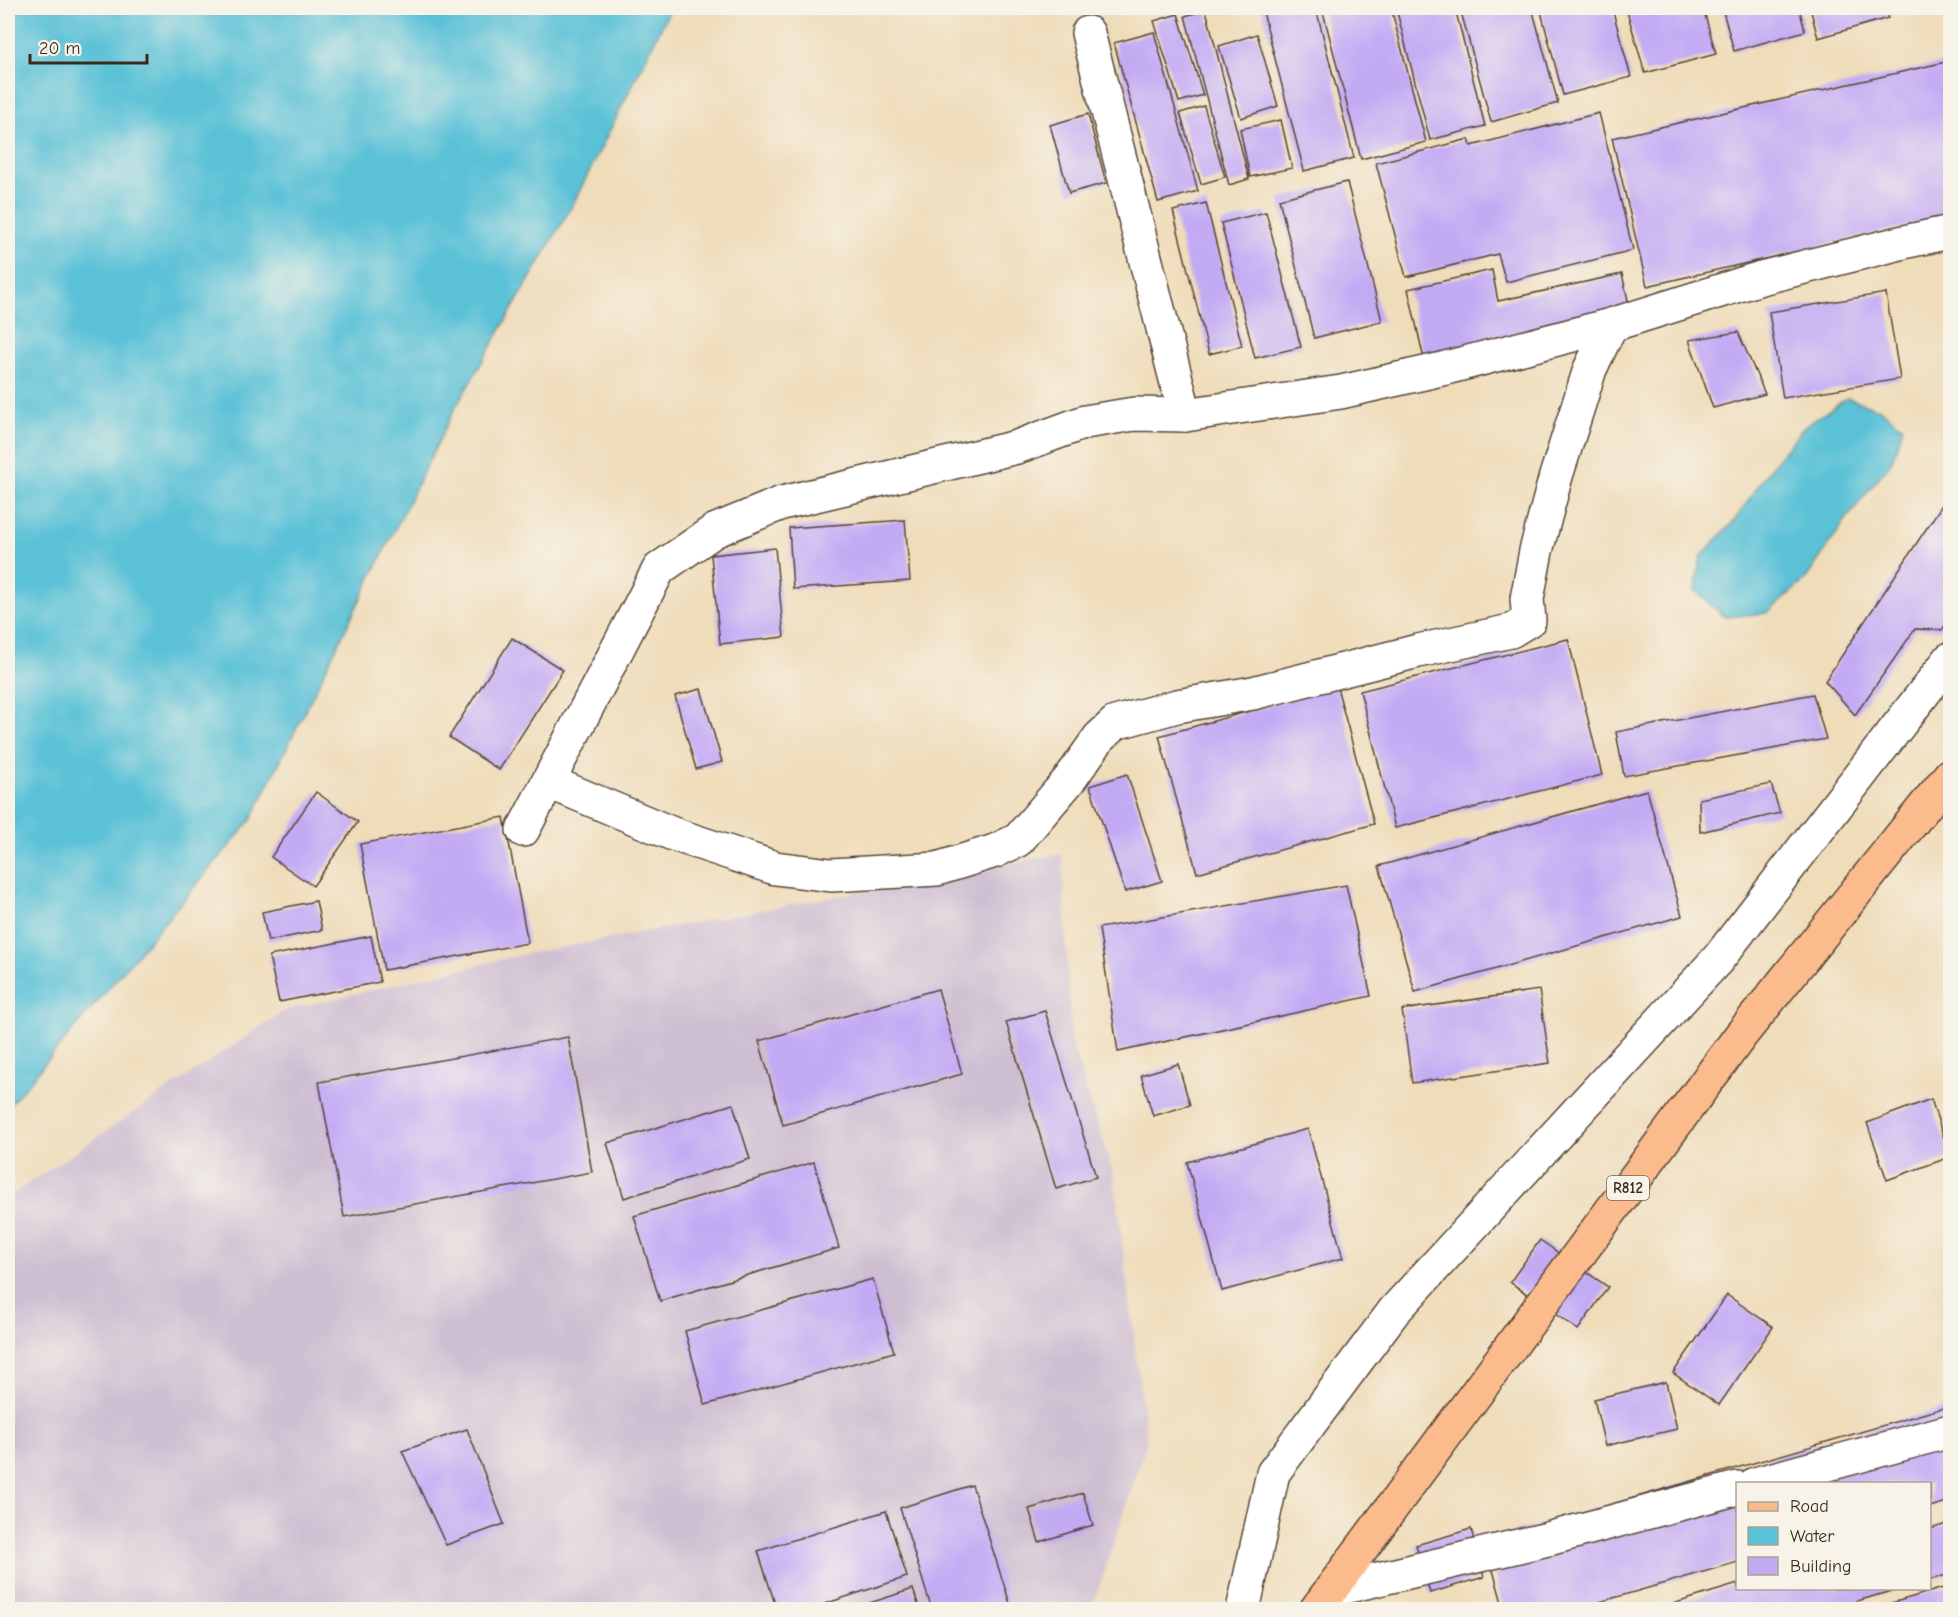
<svg xmlns="http://www.w3.org/2000/svg" width="1958" height="1617" font-family="'Comic Neue',sans-serif">
	<rect width="100%" height="100%" fill="#f7f3e8"/>
	<filter id="ink" filterUnits="userSpaceOnUse"><feTurbulence type="fractalNoise" baseFrequency=".0167" numOctaves="2"/><feDisplacementMap in="SourceGraphic" scale="12" xChannelSelector="R" yChannelSelector="G"/><feConvolveMatrix kernelMatrix="1 2 1 2 8 2 1 2 1" color-interpolation-filters="sRGB"/></filter>
	<filter id="wash" filterUnits="userSpaceOnUse"><feTurbulence type="fractalNoise" baseFrequency=".008" numOctaves="4" result="noise"/><feDisplacementMap in="SourceGraphic" scale="24" xChannelSelector="R" yChannelSelector="G"/><feGaussianBlur stdDeviation="1.35" result="paint"/><feColorMatrix in="noise" values="0 0 0 0 0 0 0 0 0 0 0 0 0 0 0 0 0 1.4 0 .05"/><feComposite in="paint" operator="in"/></filter>
	<g filter="url(#wash)">
		<rect width="100%" height="100%" fill="#efdcb9"/>
		<path fill="#cebed2" fill-rule="evenodd" d="M 1062,854 L 1071,1042 L 1114,1175 L 1147,1442 L 1092,1609 L 1012,1609 L 972,1485 L 900,1508 L 932,1609 L 920,1609 L 913,1589 L 853,1609 L 806,1609 L 885,1511 L 759,1551 L 777,1609 L 8,1610 L 8,1197 L 286,1010 L 516,956 ZM 938,990 L 962,1074 L 784,1125 L 760,1040 ZM 1045,1011 L 1096,1177 L 1057,1189 L 1006,1023 ZM 733,1104 L 750,1158 L 624,1198 L 607,1143 ZM 814,1162 L 839,1247 L 660,1301 L 635,1215 ZM 873,1279 L 894,1352 L 705,1405 L 685,1331 Z"/>
		<g fill="#5ac1d7" stroke="#4a767a" stroke-width="1.5">
			<path d="M 8,8 L 671,8 L 573,204 L 453,412 L 251,820 L 8,1107 Z"/>
			<path d="M 1847,398 L 1879,409 L 1903,427 L 1892,461 L 1847,518 L 1805,580 L 1767,613 L 1725,617 L 1695,591 L 1701,557 L 1735,520 L 1772,466 L 1805,426 Z"/>
		</g>
		<g id="blocks">
			<g fill="#c3abf4">
				<path d="M 1262,8 L 1316,8 L 1354,158 L 1304,171 Z"/>
				<path d="M 1322,8 L 1391,8 L 1426,142 L 1361,159 Z"/>
				<path d="M 1396,8 L 1455,8 L 1485,126 L 1430,140 Z"/>
				<path d="M 1460,8 L 1532,8 L 1558,103 L 1491,122 Z"/>
				<path d="M 1540,8 L 1612,8 L 1631,77 L 1563,95 Z"/>
				<path d="M 1626,8 L 1703,8 L 1716,54 L 1645,73 Z"/>
				<path d="M 1722,8 L 1799,8 L 1805,31 L 1734,51 Z"/>
				<path d="M 1810,8 L 1885,8 L 1888,18 L 1818,38 Z"/>
				<path d="M 1206,10 L 1249,179 L 1229,185 L 1185,16 Z"/>
				<path d="M 1178,14 L 1203,95 L 1179,102 L 1154,21 Z"/>
				<path d="M 1154,32 L 1198,191 L 1158,202 L 1114,43 Z"/>
				<path d="M 1257,34 L 1278,106 L 1241,118 L 1219,46 Z"/>
				<path d="M 1950,61 L 1950,216 L 1647,286 L 1612,138 Z"/>
				<path d="M 1204,106 L 1225,177 L 1201,184 L 1180,113 Z"/>
				<path d="M 1599,113 L 1633,250 L 1506,282 L 1498,254 L 1406,277 L 1376,163 L 1469,139 L 1471,146 Z"/>
				<path d="M 1088,114 L 1106,183 L 1069,193 L 1050,125 Z"/>
				<path d="M 1281,120 L 1292,168 L 1250,177 L 1240,129 Z"/>
				<path d="M 1347,182 L 1382,321 L 1314,338 L 1279,199 Z"/>
				<path d="M 1206,203 L 1242,346 L 1209,354 L 1173,211 Z"/>
				<path d="M 1266,212 L 1301,347 L 1255,358 L 1221,223 Z"/>
				<path d="M 1492,270 L 1498,301 L 1622,274 L 1630,309 L 1424,359 L 1408,289 Z"/>
				<path d="M 1886,293 L 1900,379 L 1783,398 L 1769,312 Z"/>
				<path d="M 1738,332 L 1765,394 L 1713,408 L 1689,340 Z"/>
				<path d="M 1950,493 L 1950,618 L 1942,630 L 1915,629 L 1855,715 L 1825,681 Z"/>
				<path d="M 905,520 L 910,581 L 793,589 L 789,528 Z"/>
				<path d="M 775,548 L 784,637 L 720,644 L 711,555 Z"/>
				<path d="M 512,638 L 563,670 L 499,770 L 449,737 Z"/>
				<path d="M 1568,639 L 1602,775 L 1395,828 L 1360,691 Z"/>
				<path d="M 1337,687 L 1374,824 L 1197,873 L 1159,736 Z"/>
				<path d="M 701,689 L 722,762 L 696,769 L 675,696 Z"/>
				<path d="M 1813,694 L 1826,739 L 1624,776 L 1616,732 Z"/>
				<path d="M 1127,774 L 1162,881 L 1125,892 L 1090,786 Z"/>
				<path d="M 1771,784 L 1780,813 L 1700,832 L 1699,799 Z"/>
				<path d="M 1647,790 L 1682,916 L 1415,992 L 1379,866 Z"/>
				<path d="M 316,792 L 358,822 L 313,886 L 271,857 Z"/>
				<path d="M 504,817 L 528,943 L 384,970 L 360,844 Z"/>
				<path d="M 1346,885 L 1371,996 L 1118,1052 L 1099,928 Z"/>
				<path d="M 316,901 L 322,930 L 268,941 L 262,912 Z"/>
				<path d="M 371,936 L 380,982 L 279,1002 L 269,956 Z"/>
				<path d="M 938,989 L 962,1074 L 783,1125 L 759,1041 Z"/>
				<path d="M 1539,990 L 1550,1063 L 1412,1083 L 1402,1010 Z"/>
				<path d="M 1045,1011 L 1096,1177 L 1056,1189 L 1006,1022 Z"/>
				<path d="M 568,1037 L 592,1172 L 344,1217 L 319,1082 Z"/>
				<path d="M 1178,1064 L 1190,1105 L 1153,1116 L 1141,1075 Z"/>
				<path d="M 1931,1099 L 1950,1157 L 1887,1180 L 1867,1123 Z"/>
				<path d="M 733,1104 L 750,1159 L 624,1198 L 607,1143 Z"/>
				<path d="M 1308,1129 L 1343,1258 L 1222,1291 L 1187,1162 Z"/>
				<path d="M 814,1162 L 839,1248 L 660,1301 L 634,1216 Z"/>
				<path d="M 1540,1240 L 1608,1287 L 1578,1330 L 1510,1282 Z"/>
				<path d="M 873,1279 L 894,1352 L 705,1405 L 685,1331 Z"/>
				<path d="M 1727,1295 L 1773,1327 L 1719,1405 L 1673,1373 Z"/>
				<path d="M 1666,1382 L 1677,1429 L 1605,1446 L 1594,1399 Z"/>
				<path d="M 1950,1406 L 1950,1501 L 1930,1507 L 1930,1484 L 1738,1484 L 1738,1562 L 1572,1610 L 1504,1610 L 1485,1541 Z"/>
				<path d="M 467,1429 L 504,1524 L 446,1545 L 402,1451 Z"/>
				<path d="M 972,1485 L 1012,1610 L 932,1610 L 900,1508 Z"/>
				<path d="M 1083,1493 L 1093,1525 L 1039,1542 L 1029,1509 Z"/>
				<path d="M 886,1511 L 907,1577 L 806,1610 L 777,1610 L 758,1551 Z"/>
				<path d="M 1950,1523 L 1950,1574 L 1930,1580 L 1930,1529 Z"/>
				<path d="M 1471,1529 L 1484,1577 L 1430,1593 L 1416,1545 Z"/>
				<path d="M 1738,1584 L 1738,1588 L 1898,1589 L 1827,1610 L 1653,1610 Z"/>
				<path d="M 1950,1586 L 1950,1610 L 1871,1610 L 1871,1609 Z"/>
				<path d="M 913,1589 L 920,1610 L 851,1610 L 851,1609 Z"/>
			</g>
		</g>
	</g>
	<g filter="url(#ink)">
		<use href="#blocks" fill-opacity="0" stroke="#564535" stroke-width="1.5"/>
		<g fill="none" stroke-linecap="round" stroke-linejoin="round">
			<defs>
				<g id="minor">
					<path d="M 1088,33 L 1185,415"/>
					<path d="M 549,782 L 673,834 L 775,868 L 831,875 L 937,869 L 995,851 L 1018,840 L 1070,779 L 1099,738 L 1115,723 L 1177,706 L 1253,693 L 1418,651 L 1511,631 L 1529,620 L 1527,599 L 1536,551 L 1556,476 L 1590,369 L 1611,325"/>
					<path d="M 523,830 L 659,569 L 714,531 L 782,503 L 1017,447 L 1085,422 L 1134,414 L 1185,415 L 1341,392 L 1442,369 L 1611,325 L 1761,278 L 1904,242 L 1950,232"/>
					<path d="M 1755,1484 L 1950,1431"/>
					<path d="M 1332,1590 L 1548,1539 L 1738,1488"/>
					<path d="M 1243,1610 L 1273,1473 L 1394,1311 L 1718,959 L 1950,659"/>
				</g>
				<path id="major" d="M 1316,1610 L 1741,1035 L 1950,775"/>
			</defs>
			<use href="#minor" stroke="#564535" stroke-width="36"/>
			<use href="#major" stroke="#564535" stroke-width="36"/>
			<use href="#minor" stroke="#fff" stroke-width="33"/>
			<use href="#major" stroke="#fbbb8d" stroke-width="33"/>
		</g>
	</g>
	<g text-anchor="middle" stroke-width="6" stroke-linejoin="round" paint-order="stroke">
		<rect fill="#f7f3e8" stroke="#73665b" stroke-width="1.5" x="1607" y="1176" width="42" height="24" rx="4.5"/>
		<g font-size="15" font-weight="bold" fill="#3b2a1e">
			<text x="1628" y="1193">R812</text>
		</g>
	</g>
	<rect width="1958" height="1617" fill="none" stroke="#f7f3e8" stroke-width="30"/>
	<rect x="1736" y="1482" width="195" height="108" fill="#f7f3e8" stroke="#aca397" stroke-width="1.5"/>
	<rect x="1748" y="1502" width="30" height="9" fill="#fbbb8d" stroke="#aca397" stroke-width="1.5"/>
	<text x="1790" y="1512" font-size="18" fill="#3b2a1e">Road</text>
	<rect x="1748" y="1527" width="30" height="18" fill="#5ac1d7" stroke="#aca397" stroke-width="1.5"/>
	<text x="1790" y="1542" font-size="18" fill="#3b2a1e">Water</text>
	<rect x="1748" y="1557" width="30" height="18" fill="#c3abf4" stroke="#aca397" stroke-width="1.5"/>
	<text x="1790" y="1572" font-size="18" fill="#3b2a1e">Building</text>
	<path d="M30 54v9h117v-9" fill="none" stroke="#3b2a1e" stroke-width="3"/>
	<text x="39" y="54" font-size="18" fill="#3b2a1e" stroke="#f7f3e8" stroke-width="4.5" paint-order="stroke">20 m</text>
</svg>
